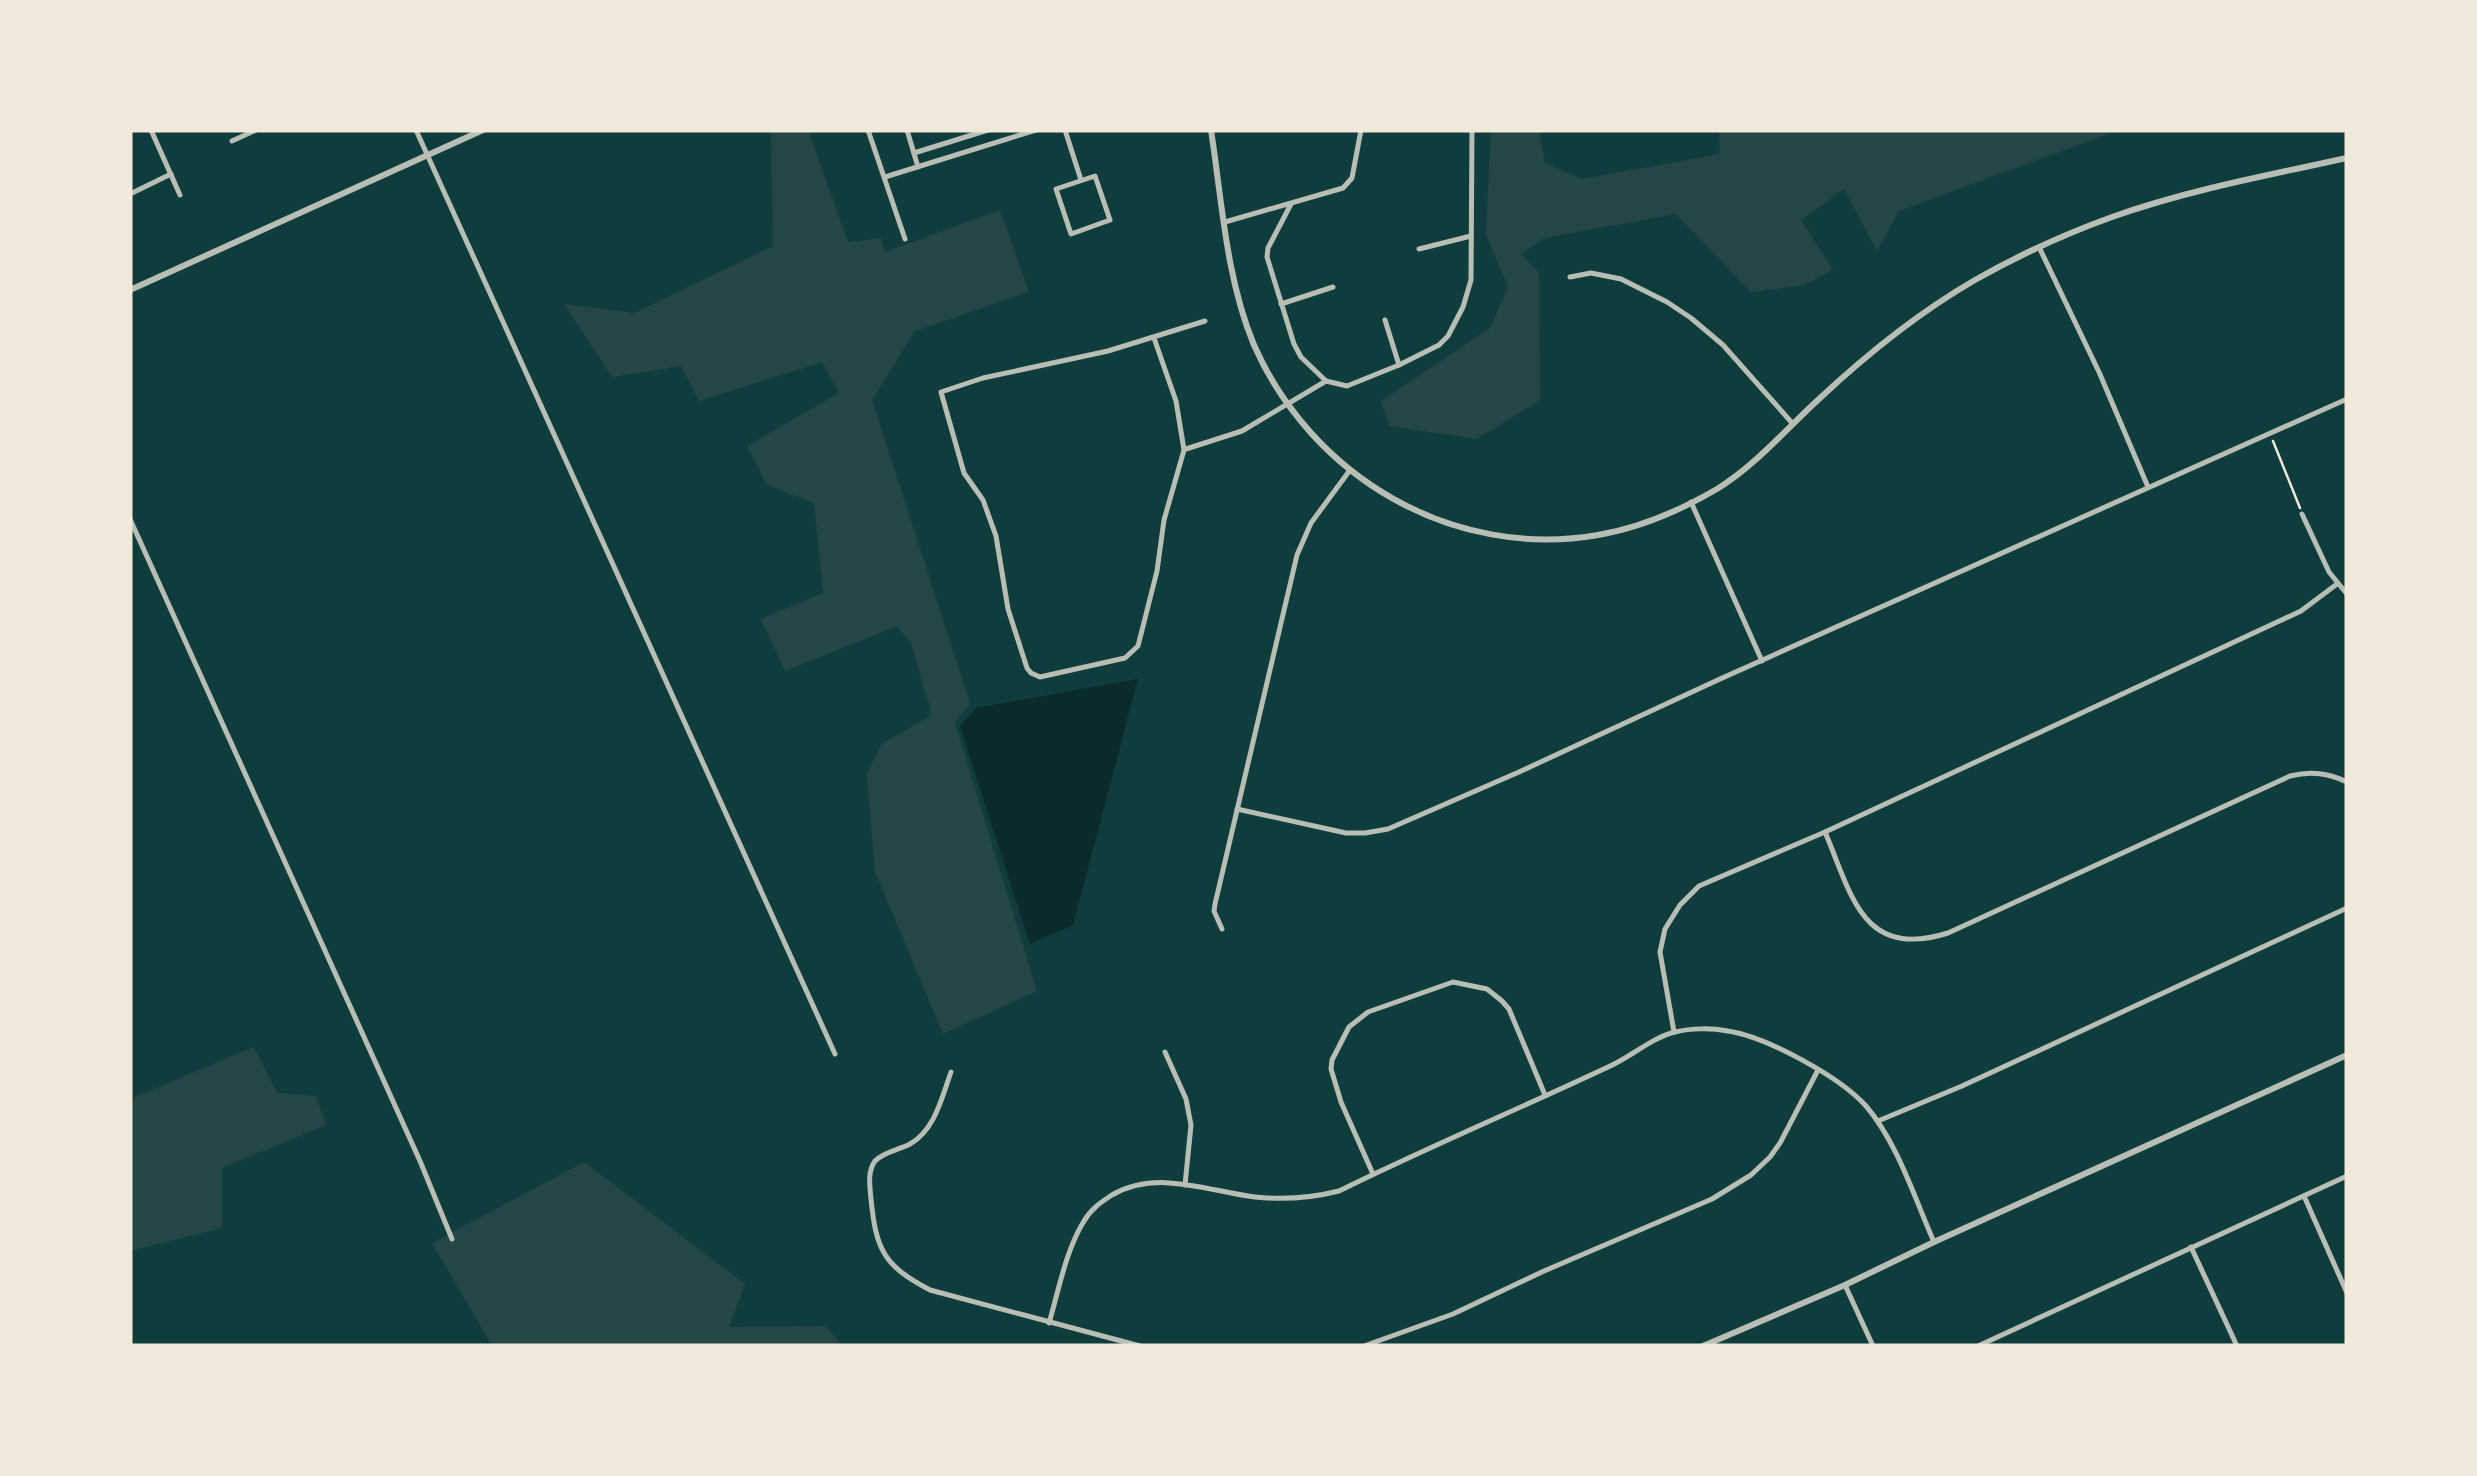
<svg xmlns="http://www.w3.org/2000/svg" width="2477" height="1476" font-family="Merriweather,serif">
	<rect width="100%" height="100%" fill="#0f3d3e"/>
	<g fill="#244646">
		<path d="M 771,130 L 808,130 L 848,242 L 881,238 L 885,252 L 1000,210 L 1029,292 L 915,331 L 872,400 L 970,703 L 955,723 L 1037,991 L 943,1034 L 875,872 L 867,774 L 881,744 L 932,715 L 911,643 L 897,626 L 785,671 L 761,619 L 823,593 L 814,503 L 767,485 L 747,446 L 839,393 L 822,362 L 699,401 L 681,366 L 612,377 L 564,304 L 634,313 L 773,246 Z"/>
		<path d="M 1491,130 L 1539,130 L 1545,163 L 1582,179 L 1720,154 L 1719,130 L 2119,130 L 1899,211 L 1877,251 L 1844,189 L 1801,220 L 1833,270 L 1804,285 L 1751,292 L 1676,214 L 1544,238 L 1521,254 L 1539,273 L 1540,400 L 1477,439 L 1389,426 L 1381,401 L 1490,328 L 1508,287 L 1486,234 Z"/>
		<path d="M 254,1047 L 277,1093 L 316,1096 L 326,1125 L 222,1168 L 222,1228 L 130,1251 L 130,1099 Z"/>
		<path d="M 584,1162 L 745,1284 L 729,1327 L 825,1326 L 843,1346 L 483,1346 L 491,1344 L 432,1243 Z"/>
	</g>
	<path fill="#0a2a2b" d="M 1138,679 L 1073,925 L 1030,944 L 960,726 L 976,708 Z"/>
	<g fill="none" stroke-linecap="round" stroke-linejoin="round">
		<path stroke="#f1e9da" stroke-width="2.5" d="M 2273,441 L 2300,508"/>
		<g stroke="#b8beb3" stroke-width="5">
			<path d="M 151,130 L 180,195"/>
			<path d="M 416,130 L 835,1054"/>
			<path d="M 868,130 L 905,239"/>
			<path d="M 907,130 L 918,167"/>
			<path d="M 1065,130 L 1081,180"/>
			<path d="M 232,141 L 256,130"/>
			<path d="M 914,153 L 988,130"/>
			<path d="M 1095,176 L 1110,220 L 1071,234 L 1056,189 Z"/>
			<path d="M 885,177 L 1036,130"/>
			<path d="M 130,194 L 171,174"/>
			<path d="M 1291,204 L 1268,248 L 1267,257 L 1294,344 L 1301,357 L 1326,381 L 1347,386 L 1399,365 L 1439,345 L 1448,336 L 1463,307 L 1471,280 L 1472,130"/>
			<path d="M 1225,222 L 1343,188 L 1352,178 L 1361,130"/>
			<path d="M 2039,247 L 2099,372 L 2148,487"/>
			<path d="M 1419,249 L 1471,236"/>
			<path d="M 1570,277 L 1591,273 L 1621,279 L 1667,302 L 1691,318 L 1723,345 L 1793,424"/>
			<path d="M 1281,304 L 1333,287"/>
			<path d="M 1385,320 L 1399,365"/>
			<path d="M 1154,338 L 1176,401 L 1184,450 L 1164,520 L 1157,571 L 1138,646 L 1125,658 L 1040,677 L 1031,673 L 1027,668 L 1008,609 L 996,536 L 983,500 L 964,473 L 941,392 L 983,378 L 1108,351 L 1205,321"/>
			<path d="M 1186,449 L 1242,431 L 1326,381"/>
			<path d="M 1691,502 L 1762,661"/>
			<path d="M 2302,514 L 2329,572 L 2347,594"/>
			<path d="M 130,519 L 420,1161 L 452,1239"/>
			<path d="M 1237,809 L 1346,833 L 1365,833 L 1388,829 L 1519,772 L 1720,679 L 2347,399"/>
			<path d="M 1825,832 C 1852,895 1862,960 1948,933 L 2290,776 C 2311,771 2328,773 2347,782"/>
			<path d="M 1222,929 L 1214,911 L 1215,904 L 1297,555 L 1311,523 L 1350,470"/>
			<path d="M 1674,1032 L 1660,952 L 1665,929 L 1680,905 L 1699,886 L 1825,832 L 2301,611 L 2337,584"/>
			<path d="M 1165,1052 L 1186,1099 L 1191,1125 L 1185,1185"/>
			<path d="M 951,1072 C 942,1097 935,1130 910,1144 C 899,1150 883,1152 875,1161 C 867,1172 870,1187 871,1199 C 876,1250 884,1266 930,1290 L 1140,1346"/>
			<path d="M 1878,1121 L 1962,1086 L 2347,908"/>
			<path d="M 1373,1174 L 1341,1102 L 1331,1069 L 1332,1060 L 1349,1027 L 1368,1012 L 1453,982 L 1487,989 L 1502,1001 L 1509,1009 L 1545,1095"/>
			<path d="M 2304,1196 L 2347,1293"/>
			<path d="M 2191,1247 L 2237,1346"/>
			<path d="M 1845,1285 L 1873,1346"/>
			<path d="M 1049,1323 C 1059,1289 1066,1250 1084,1221 C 1091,1209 1101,1202 1112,1195 C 1157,1169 1207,1191 1255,1197 C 1284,1200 1311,1198 1339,1191 C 1428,1147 1519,1109 1608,1067 C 1631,1057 1651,1038 1675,1032 C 1691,1028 1712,1028 1728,1031 C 1767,1037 1840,1077 1866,1106 C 1897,1142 1915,1199 1934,1242"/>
			<path d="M 1364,1346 L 1453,1314 L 1544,1271 L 1712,1199 L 1751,1175 L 1770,1157 L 1780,1143 L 1818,1070"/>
			<path d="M 1978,1346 L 2347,1176"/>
		</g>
		<g stroke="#b8beb3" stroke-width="6">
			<path d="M 1211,130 C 1222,201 1226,278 1254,345 C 1312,477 1453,560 1598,535 C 1639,528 1681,510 1717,489 C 1755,466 1786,429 1819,399 C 1867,354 1918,313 1975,280 C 2019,255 2065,234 2112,217 C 2188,190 2269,175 2347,158"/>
			<path d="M 130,290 L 483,130"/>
			<path d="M 1703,1346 L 1845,1285 L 1934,1242 L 2347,1055"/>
		</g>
	</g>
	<rect width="2477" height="1476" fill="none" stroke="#f1e9da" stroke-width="265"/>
</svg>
